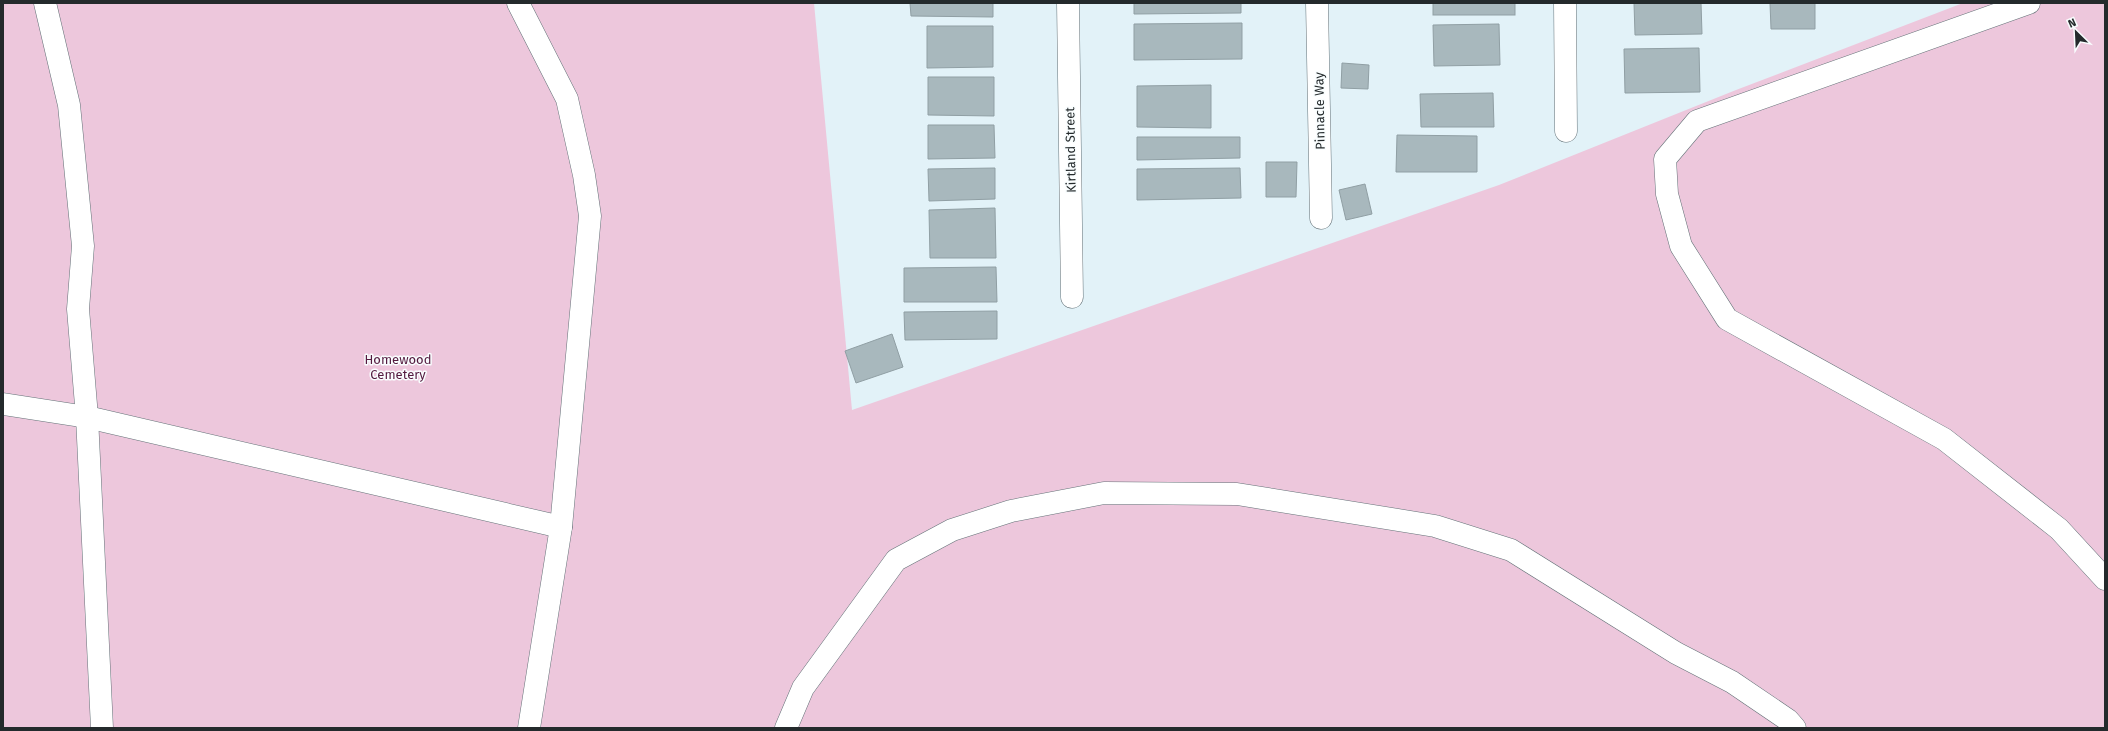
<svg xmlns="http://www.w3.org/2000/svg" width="2108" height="731" font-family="'Fira Sans',sans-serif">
	<rect width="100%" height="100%" fill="#e2f2f8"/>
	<path fill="#edc7dc" d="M 3,3 L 814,3 L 852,410 L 1499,185 L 1736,90 L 1963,3 L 2105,3 L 2105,728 L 3,728 Z"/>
	<g fill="#a8b8bd" stroke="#909fa4">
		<path d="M 910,3 L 993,3 L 993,17 L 911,16 Z"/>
		<path d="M 1134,3 L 1241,3 L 1241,13 L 1134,14 Z"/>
		<rect x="1433" y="3" width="82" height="12"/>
		<path d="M 1634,3 L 1701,3 L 1702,34 L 1635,35 Z"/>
		<path d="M 1770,3 L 1815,3 L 1815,29 L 1771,29 Z"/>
		<path d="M 1242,23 L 1242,59 L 1134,60 L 1134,24 Z"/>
		<path d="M 1499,24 L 1500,65 L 1434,66 L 1433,25 Z"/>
		<path d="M 927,26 L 993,26 L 993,67 L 927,68 Z"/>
		<path d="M 1699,48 L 1700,92 L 1625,93 L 1624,49 Z"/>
		<path d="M 1342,63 L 1369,65 L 1368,89 L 1341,88 Z"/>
		<path d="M 928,77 L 994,77 L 994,116 L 928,115 Z"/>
		<path d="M 1211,85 L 1211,128 L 1137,127 L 1137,86 Z"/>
		<path d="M 1493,93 L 1494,127 L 1421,127 L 1420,94 Z"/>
		<path d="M 928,125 L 994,125 L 995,158 L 928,159 Z"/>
		<path d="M 1397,135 L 1477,136 L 1477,172 L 1396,172 Z"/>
		<path d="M 1137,137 L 1240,137 L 1240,158 L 1137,160 Z"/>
		<path d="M 1266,162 L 1297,162 L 1296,197 L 1266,197 Z"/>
		<path d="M 995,168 L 995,199 L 929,201 L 928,169 Z"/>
		<path d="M 1240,168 L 1241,198 L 1137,200 L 1137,169 Z"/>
		<path d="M 1365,184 L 1372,214 L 1346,220 L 1339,190 Z"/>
		<path d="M 995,208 L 996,258 L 930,258 L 929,210 Z"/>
		<path d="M 996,267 L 997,302 L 904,302 L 904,268 Z"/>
		<path d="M 997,311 L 997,339 L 905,340 L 904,312 Z"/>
		<path d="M 892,334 L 903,367 L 856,383 L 845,351 Z"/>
	</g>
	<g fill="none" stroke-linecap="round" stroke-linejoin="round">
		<defs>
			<g id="minor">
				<path d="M 45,3 L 69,105 L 83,246 L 78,309 L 87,417 L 102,728"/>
				<path d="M 518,3 L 567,99 L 584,175 L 590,216 L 561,527 L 529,728"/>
				<path d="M 1068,3 L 1072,297"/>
				<path d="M 1317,3 L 1321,218"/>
				<path d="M 1565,3 L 1566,131"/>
				<path d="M 2029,3 L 1697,121 L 1665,159 L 1667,194 L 1681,246 L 1727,319 L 1944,439 L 2059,529 L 2105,579"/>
				<path d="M 3,404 L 87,417 L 561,527"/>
				<path d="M 786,728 L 803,688 L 896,560 L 952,530 L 1011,511 L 1104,493 L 1237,494 L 1435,526 L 1511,550 L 1676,653 L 1732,682 L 1788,720 L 1795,728"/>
			</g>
		</defs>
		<use href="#minor" stroke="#647278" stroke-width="23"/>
		<use href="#minor" stroke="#fff" stroke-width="22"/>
	</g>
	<g text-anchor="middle" stroke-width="3" stroke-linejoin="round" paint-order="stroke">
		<g font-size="13" fill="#242a2c" stroke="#f9fdfe">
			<text transform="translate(1319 111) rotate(-91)" y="5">Pinnacle Way</text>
			<text transform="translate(1070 150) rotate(-91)" y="5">Kirtland Street</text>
		</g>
		<g font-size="13" fill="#541a3f" stroke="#f9fdfe">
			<text x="398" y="364">Homewood<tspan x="398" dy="15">Cemetery</tspan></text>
		</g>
	</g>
	<rect width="2108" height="731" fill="none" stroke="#242a2c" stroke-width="8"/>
	<g transform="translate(2076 32) rotate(336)" stroke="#f9fdfe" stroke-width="3" paint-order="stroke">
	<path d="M0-3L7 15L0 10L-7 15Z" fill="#242a2c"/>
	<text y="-6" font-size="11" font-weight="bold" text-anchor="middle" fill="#242a2c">N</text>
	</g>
</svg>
